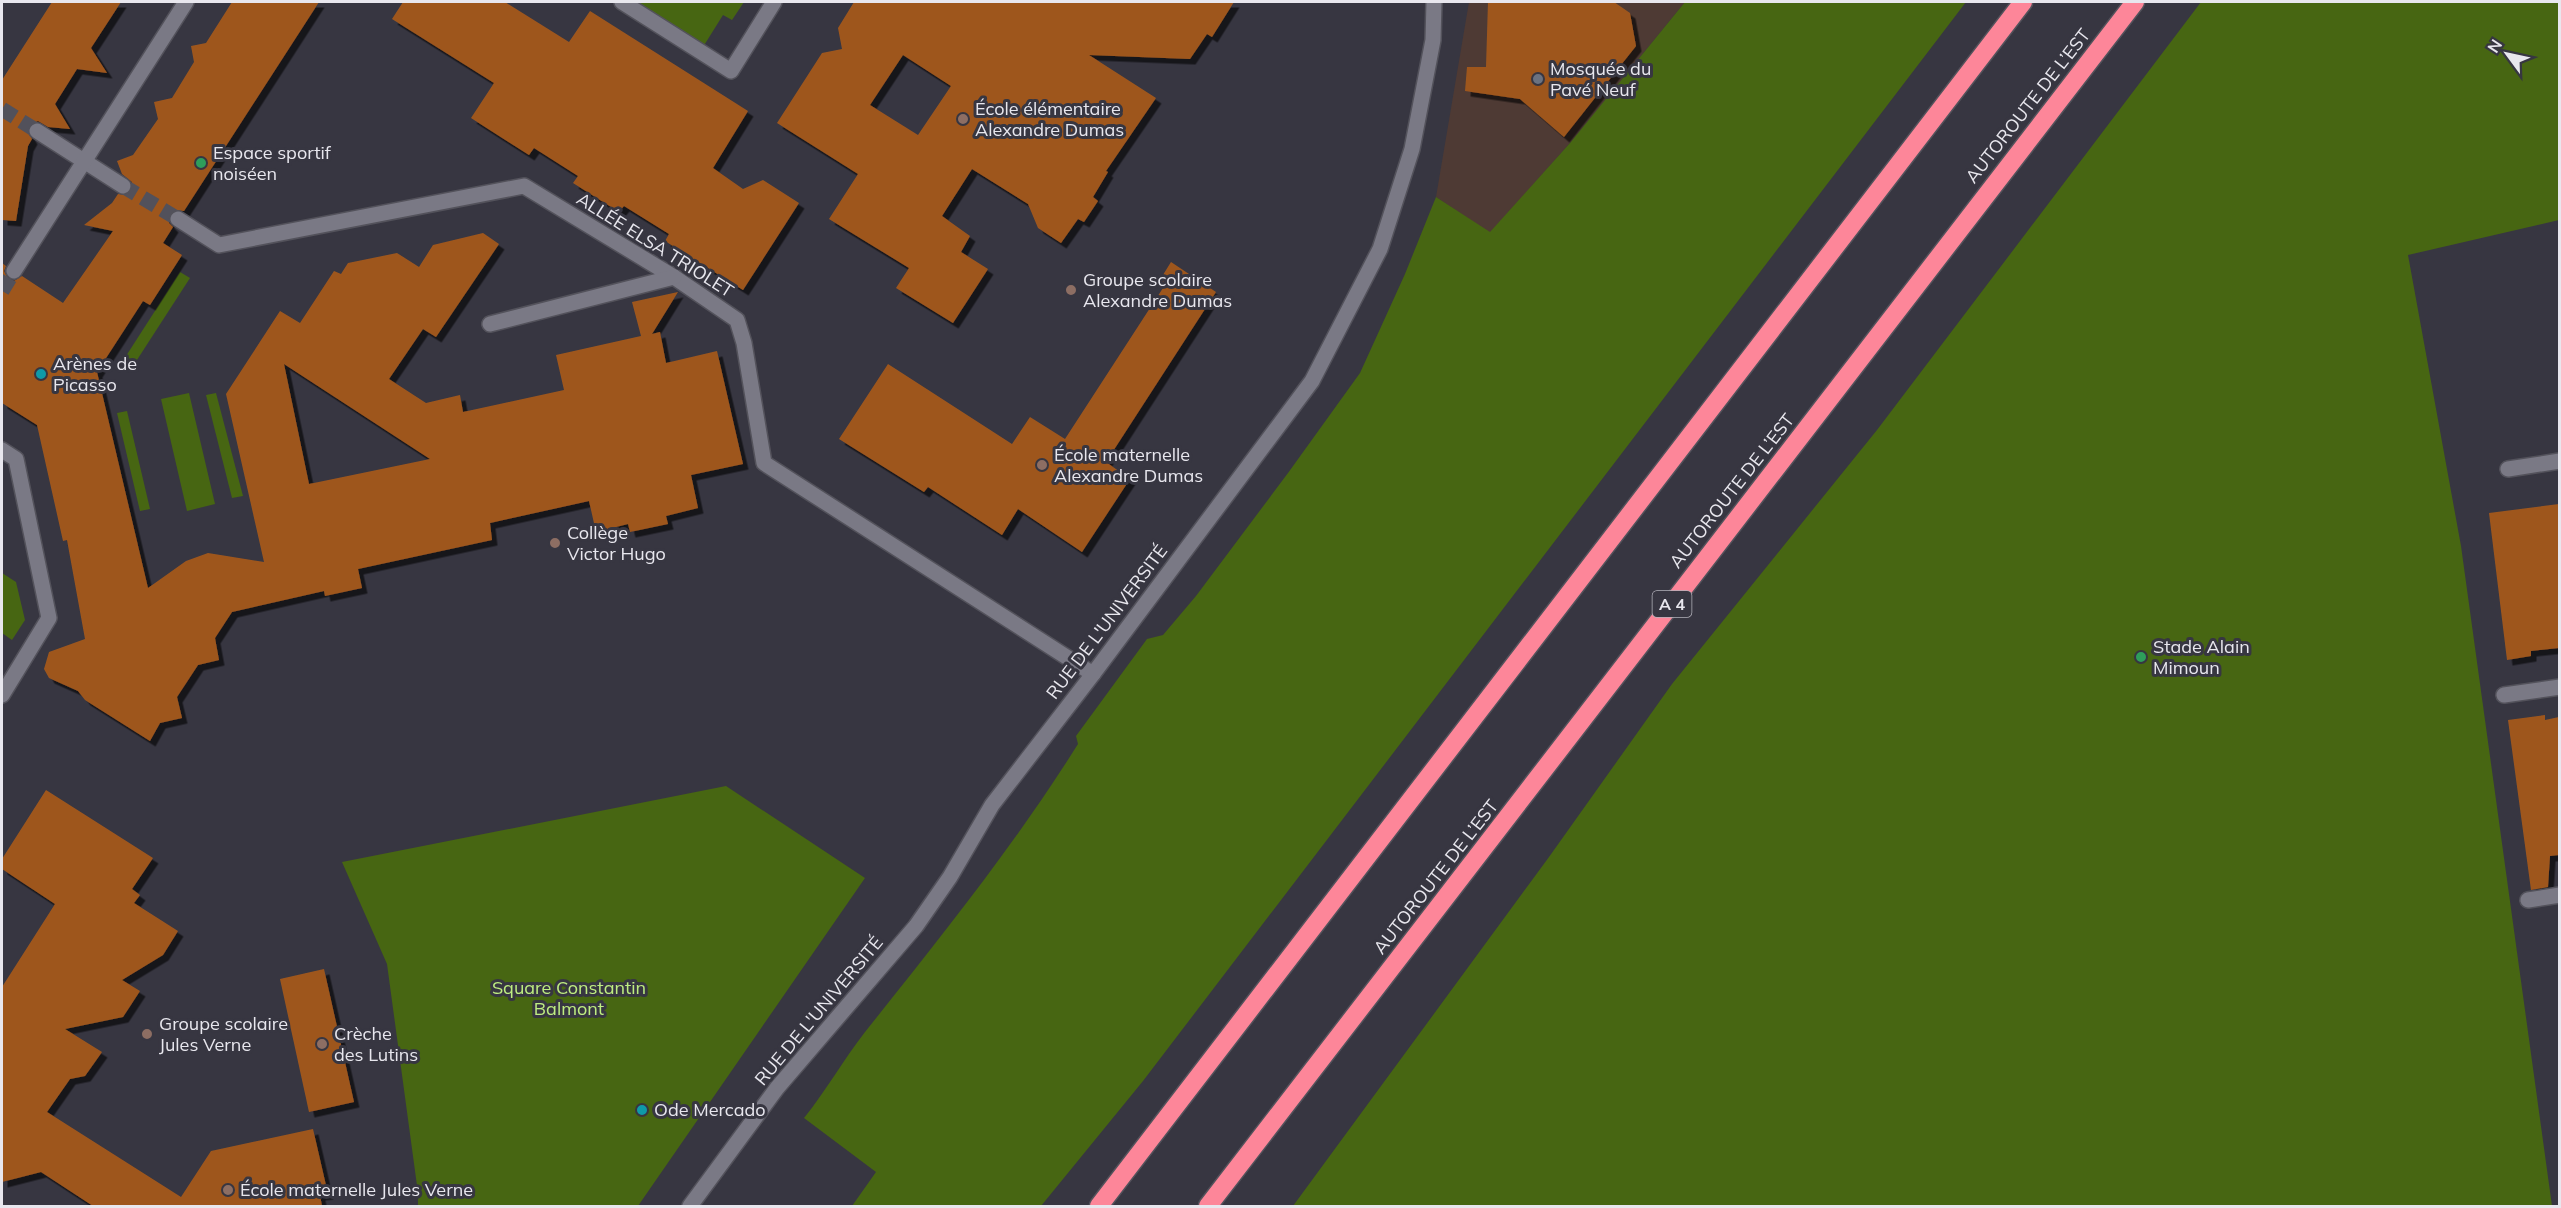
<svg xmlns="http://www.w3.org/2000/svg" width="2561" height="1208" font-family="Mulish,sans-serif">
	<defs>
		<filter id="shadow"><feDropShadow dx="5.5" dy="5.5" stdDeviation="0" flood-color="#0009"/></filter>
	</defs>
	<rect width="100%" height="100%" fill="#373641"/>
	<path fill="#4e3a34" d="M 1469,2 L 1685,2 L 1570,143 L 1490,233 L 1436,197 Z"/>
	<g fill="#476612">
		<path d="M 630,2 L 744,2 L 732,20 L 723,15 L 703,47 Z"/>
		<path d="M 1685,2 L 1966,2 L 1143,1081 L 1041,1206 L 852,1206 L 876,1172 L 804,1118 C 826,1091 843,1060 865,1032 C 940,938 1014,846 1078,744 L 1076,736 L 1147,639 L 1163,635 L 1196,596 L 1288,473 L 1360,373 L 1405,274 L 1436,197 L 1490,232 L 1570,143 Z"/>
		<path d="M 2201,2 L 2559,2 L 2559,220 L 2408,255 L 2461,546 L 2552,1206 L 1293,1206 L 1549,857 L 1672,684 L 1877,430 Z"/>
		<path d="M 180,272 L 190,278 L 135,363 L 126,356 Z"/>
		<path d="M 189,393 L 215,504 L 187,511 L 161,399 Z"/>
		<path d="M 216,393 L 243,496 L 232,498 L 206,395 Z"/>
		<path d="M 127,411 L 150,509 L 140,511 L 117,413 Z"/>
		<path d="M 2,573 L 16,582 L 25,620 L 12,640 L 2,633 Z"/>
		<path d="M 726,786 L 865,878 L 638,1206 L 418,1206 L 418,1193 L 387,964 L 342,862 Z"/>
	</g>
	<g fill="#9e571e" fill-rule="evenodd" filter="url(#shadow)">
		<path d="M 52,2 L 121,2 L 91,48 L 107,73 L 77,69 L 55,104 L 70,129 L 48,127 L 38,121 L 29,125 L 27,131 L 32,139 L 28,146 L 16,221 L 2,220 L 2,80 Z"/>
		<path d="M 232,2 L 319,2 L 184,211 L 174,210 L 170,214 L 169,223 L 173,227 L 163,243 L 182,255 L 150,305 L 143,301 L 97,372 L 148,588 L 186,561 L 208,553 L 264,562 L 226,394 L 280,311 L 300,323 L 334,271 L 341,274 L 348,263 L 397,253 L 419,267 L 433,245 L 483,233 L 499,244 L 436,337 L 423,329 L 389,379 L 426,403 L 460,395 L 463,412 L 564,390 L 556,355 L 641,336 L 632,302 L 678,292 L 652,334 L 660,332 L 666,363 L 717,351 L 743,464 L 691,475 L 698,508 L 666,516 L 668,524 L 630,532 L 628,524 L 596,532 L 589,501 L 490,523 L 492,540 L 358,569 L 362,588 L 325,596 L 324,591 L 232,612 L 215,638 L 219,660 L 198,665 L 177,697 L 182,718 L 160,723 L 150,741 L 85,700 L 78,691 L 49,678 L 44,669 L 49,652 L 85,639 L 67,540 L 63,541 L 37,425 L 2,403 L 2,263 L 6,266 L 4,271 L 8,279 L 14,281 L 22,276 L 63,303 L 113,231 L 84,225 L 112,203 L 118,194 L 127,195 L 131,191 L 132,182 L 122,174 L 117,161 L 133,155 L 158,119 L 154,102 L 172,98 L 194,62 L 191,46 L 206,43 ZM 284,364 L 430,459 L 309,484 Z"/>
		<path d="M 403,2 L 505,2 L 569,42 L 590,11 L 748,111 L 713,168 L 743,189 L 763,180 L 799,203 L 743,290 L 665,241 L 669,234 L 624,206 L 619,212 L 573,183 L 578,176 L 534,148 L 529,155 L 471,118 L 494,83 L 392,19 Z"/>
		<path d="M 854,2 L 1234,2 L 1212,37 L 1207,34 L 1190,59 L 1089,55 L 1156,98 L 1106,171 L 1108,172 L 1093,197 L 1098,201 L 1084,222 L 1078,219 L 1061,243 L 1038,228 L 1028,204 L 972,169 L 942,216 L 970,236 L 961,252 L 988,269 L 953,323 L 896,288 L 909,268 L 829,219 L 858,174 L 777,123 L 822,53 L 842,49 L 838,28 ZM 903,55 L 951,86 L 918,135 L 870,105 Z"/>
		<path d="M 1488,2 L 1614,2 L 1630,13 L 1636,46 L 1564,137 L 1520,99 L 1465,91 L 1467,67 L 1486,67 Z"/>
		<path d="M 1171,262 L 1216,292 L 1106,462 L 1130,479 L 1082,552 L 1018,509 L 1002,535 L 928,487 L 924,492 L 839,439 L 888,364 L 1012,444 L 1030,417 L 1065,439 L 1163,288 L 1158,283 Z"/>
		<path d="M 2559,504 L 2559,648 L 2531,651 L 2531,656 L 2507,660 L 2489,513 Z"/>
		<path d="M 2545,715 L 2545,720 L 2559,717 L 2559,855 L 2550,856 L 2548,887 L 2531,890 L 2508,720 Z"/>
		<path d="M 46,790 L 153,858 L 132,889 L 140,895 L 134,903 L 178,931 L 163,955 L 122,980 L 140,991 L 123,1017 L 65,1029 L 102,1052 L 85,1076 L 70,1079 L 47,1112 L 181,1197 L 211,1151 L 313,1129 L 328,1194 L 320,1195 L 322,1206 L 93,1206 L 41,1172 L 2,1182 L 2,987 L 55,904 L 2,869 L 2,859 Z"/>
		<path d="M 324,969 L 354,1102 L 309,1112 L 280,979 Z"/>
	</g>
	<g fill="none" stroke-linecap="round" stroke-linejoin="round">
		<g stroke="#52515b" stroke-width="15" stroke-dasharray="15 8" stroke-linecap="butt">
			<path d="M 2,109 L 37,131"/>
			<path d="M 123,186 L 178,219"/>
			<path d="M 2,291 L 14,271"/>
		</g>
		<defs>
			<g id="minor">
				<path d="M 622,2 L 731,71 L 774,2"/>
				<path d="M 37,131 L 123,186"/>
				<path d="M 178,219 L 219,245 L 524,186 L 674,277 L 737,320 L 744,343 L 764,463 L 1093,674"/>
				<path d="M 14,271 L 186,2"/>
				<path d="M 490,324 L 674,277"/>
				<path d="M 2,450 L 16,459 L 49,618 L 2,695"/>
				<path d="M 2508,469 L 2560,461"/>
				<path d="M 2504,695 L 2560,687"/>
				<path d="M 2528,900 L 2560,895"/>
				<path d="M 690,1206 L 777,1088 L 916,926 L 950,877 L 992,805 L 1093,674 L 1312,381 L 1380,249 L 1412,149 L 1433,40 L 1434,2"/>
			</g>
			<g id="highway">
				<path d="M 1099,1206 L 2023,2"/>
				<path d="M 1208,1206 L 2135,2"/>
			</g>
		</defs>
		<use href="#minor" stroke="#53525b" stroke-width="18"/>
		<use href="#highway" stroke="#53525b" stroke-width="21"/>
		<use href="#minor" stroke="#7a7985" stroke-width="15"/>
		<use href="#highway" stroke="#fd8699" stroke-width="18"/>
	</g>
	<circle fill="#6b7280" stroke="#373641" stroke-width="2" cx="1538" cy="79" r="6"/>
	<g fill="#8d6e63" stroke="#373641" stroke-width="2">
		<circle cx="963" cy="119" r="6"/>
		<circle cx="1071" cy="290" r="6"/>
		<circle cx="1042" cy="465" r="6"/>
		<circle cx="555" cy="543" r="6"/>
		<circle cx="147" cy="1034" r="6"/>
		<circle cx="322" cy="1044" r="6"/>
		<circle cx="228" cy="1190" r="6"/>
	</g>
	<g fill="#2e9e5b" stroke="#373641" stroke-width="2">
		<circle cx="201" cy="163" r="6"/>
		<circle cx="2141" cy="657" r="6"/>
	</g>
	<g fill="#0f9aa8" stroke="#373641" stroke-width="2">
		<circle cx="41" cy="374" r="6"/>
		<circle cx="642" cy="1110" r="6"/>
	</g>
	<g text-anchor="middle" stroke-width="6" stroke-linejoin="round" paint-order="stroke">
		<rect fill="#373641" stroke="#b3b2ba" stroke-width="1.5" x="1652.5" y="591" width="39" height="26" rx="4.5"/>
		<g font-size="16" font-weight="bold" fill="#e8e7ee">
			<text x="1672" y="610">A 4</text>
		</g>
		<g font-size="18" fill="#e8e7ee" stroke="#373641" text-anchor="start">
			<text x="1550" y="75">Mosquée du<tspan x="1550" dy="21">Pavé Neuf</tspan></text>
			<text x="975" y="115">École élémentaire<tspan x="975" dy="21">Alexandre Dumas</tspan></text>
			<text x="213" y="159">Espace sportif<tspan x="213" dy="21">noiséen</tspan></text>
			<text x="1083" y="286">Groupe scolaire<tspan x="1083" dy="21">Alexandre Dumas</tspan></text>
			<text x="53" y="370">Arènes de<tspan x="53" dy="21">Picasso</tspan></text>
			<text x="1054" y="461">École maternelle<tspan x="1054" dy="21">Alexandre Dumas</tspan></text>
			<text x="567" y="539">Collège<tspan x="567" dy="21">Victor Hugo</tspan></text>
			<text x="2153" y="653">Stade Alain<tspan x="2153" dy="21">Mimoun</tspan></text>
			<text x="159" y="1030">Groupe scolaire<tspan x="159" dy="21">Jules Verne</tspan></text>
			<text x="334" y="1040">Crèche<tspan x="334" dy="21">des Lutins</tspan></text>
			<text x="654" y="1116">Ode Mercado</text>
			<text x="240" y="1196">École maternelle Jules Verne</text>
		</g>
		<g font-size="18" fill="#e8e7ee" stroke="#373641">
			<text transform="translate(2028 106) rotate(-52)" y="6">AUTOROUTE DE L’EST</text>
			<text transform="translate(655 245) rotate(32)" y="6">ALLÉE ELSA TRIOLET</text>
			<text transform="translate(1732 491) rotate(-52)" y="6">AUTOROUTE DE L’EST</text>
			<text transform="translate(1107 622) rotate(-53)" y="6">RUE DE L'UNIVERSITÉ</text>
			<text transform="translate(1436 877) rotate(-52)" y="6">AUTOROUTE DE L’EST</text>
			<text transform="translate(819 1011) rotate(-50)" y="6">RUE DE L'UNIVERSITÉ</text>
		</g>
		<g font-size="18" fill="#beed81" stroke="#373641">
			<text x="569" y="994">Square Constantin<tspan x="569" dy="21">Balmont</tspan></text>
		</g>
	</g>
	<rect width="2561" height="1208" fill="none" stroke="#e8e7ee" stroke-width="6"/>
	<g transform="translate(2507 54) rotate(303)" stroke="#373641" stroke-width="4.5" paint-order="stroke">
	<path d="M0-4.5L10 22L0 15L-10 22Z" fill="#e8e7ee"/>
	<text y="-9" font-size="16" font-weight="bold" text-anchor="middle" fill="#e8e7ee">N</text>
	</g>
</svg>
